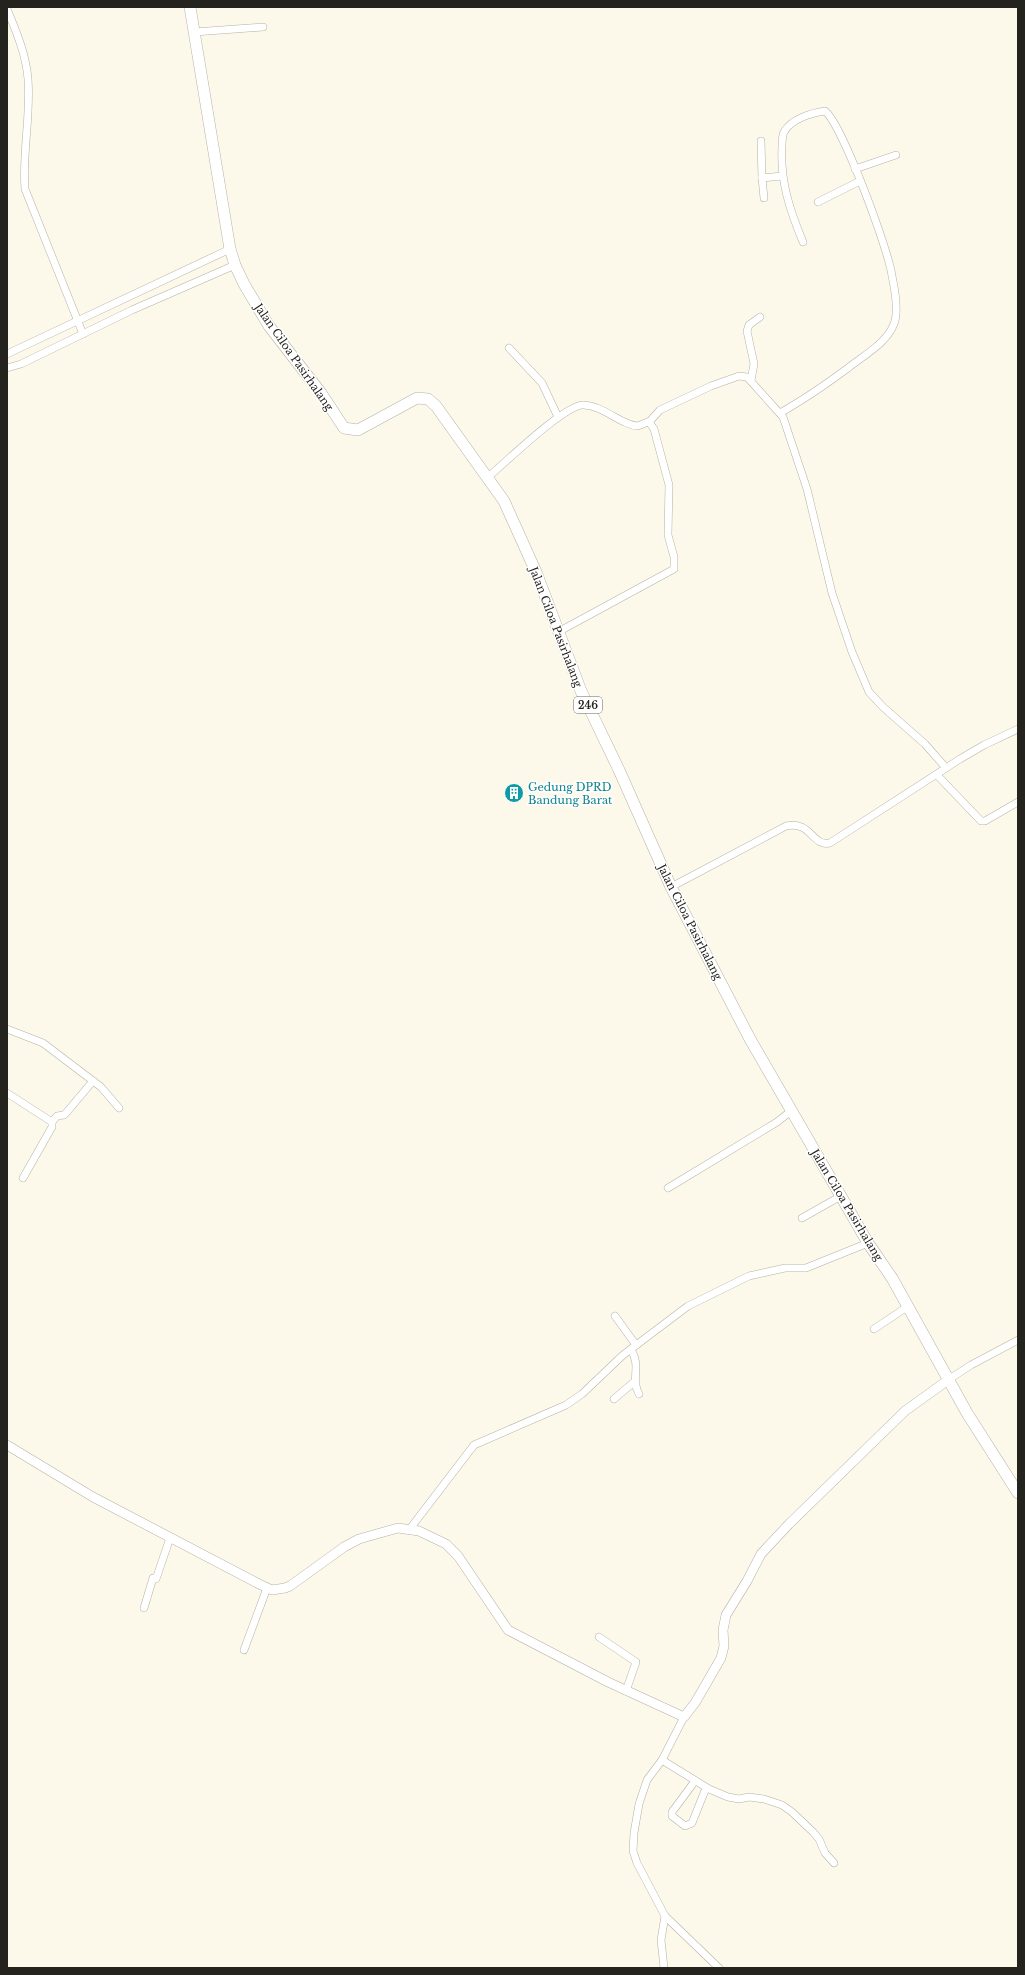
<svg xmlns="http://www.w3.org/2000/svg" width="1025" height="1975" font-family="'Libre Baskerville',serif">
	<rect width="100%" height="100%" fill="#fdf9ea"/>
	<g fill="none" stroke-linecap="round" stroke-linejoin="round">
		<defs>
			<g id="minor">
				<path d="M 7,9 C 16,31 26,54 28,79 C 31,116 22,153 25,189 L 83,334"/>
				<path d="M 194,32 L 263,27"/>
				<path d="M 761,141 L 762,178 L 782,176"/>
				<path d="M 855,169 L 896,155"/>
				<path d="M 762,178 L 764,198"/>
				<path d="M 818,202 L 860,181"/>
				<path d="M 509,348 L 542,383 L 558,417"/>
				<path d="M 7,354 L 230,249"/>
				<path d="M 7,368 L 21,364 L 132,310 L 235,265"/>
				<path d="M 751,380 L 754,364 L 747,331 L 749,325 L 760,317"/>
				<path d="M 780,413 C 805,399 825,385 848,368 C 864,355 886,344 894,324 C 899,311 895,290 892,276 C 889,251 842,124 825,111 C 811,113 791,119 784,132 C 782,136 782,142 782,147 C 780,181 790,211 803,242"/>
				<path d="M 487,478 C 504,464 566,403 584,405 C 604,406 621,425 638,426 L 650,421 L 660,410 L 711,386 L 739,376 L 747,377 L 783,417 L 807,489 L 832,593 L 852,652 L 869,692 L 883,707 L 925,744 L 946,768"/>
				<path d="M 558,632 L 674,569 L 674,557 L 668,535 L 669,485 L 654,429 L 649,422"/>
				<path d="M 937,775 L 981,821 L 985,821 L 1018,802"/>
				<path d="M 671,887 L 786,826 C 811,820 812,847 830,843 L 960,759 L 984,745 L 1018,729"/>
				<path d="M 7,1029 L 43,1043 L 101,1087 L 119,1108"/>
				<path d="M 7,1093 L 52,1122"/>
				<path d="M 23,1178 L 52,1127 L 52,1122 L 57,1116 L 64,1115 L 66,1113 L 93,1081"/>
				<path d="M 668,1188 L 777,1122 L 791,1111"/>
				<path d="M 802,1218 L 841,1196"/>
				<path d="M 615,1316 L 636,1345"/>
				<path d="M 874,1329 L 907,1307"/>
				<path d="M 631,1349 C 642,1369 630,1377 639,1394"/>
				<path d="M 948,1380 L 971,1365 L 1018,1340"/>
				<path d="M 614,1399 L 634,1382"/>
				<path d="M 409,1530 L 474,1445 L 566,1405 L 582,1394 L 623,1355 L 688,1306 L 749,1276 L 785,1268 L 806,1268 L 868,1243"/>
				<path d="M 144,1608 L 153,1578 L 156,1579 L 170,1538"/>
				<path d="M 599,1637 L 636,1662 L 626,1691"/>
				<path d="M 244,1650 L 267,1588"/>
				<path d="M 662,1760 L 709,1789 L 728,1797 L 739,1799 L 749,1797 L 764,1799 L 782,1805 L 792,1812 L 813,1832 L 819,1839 L 825,1853 L 834,1863"/>
				<path d="M 695,1781 L 672,1812 L 672,1816 L 685,1826 L 692,1823 L 706,1788"/>
				<path d="M 665,1916 L 719,1968"/>
				<path d="M 664,1968 L 661,1940 L 665,1916 L 637,1863 L 633,1851 L 634,1833 L 639,1804 L 647,1780 L 662,1760 L 684,1717"/>
			</g>
			<path id="tertiary" d="M 7,1445 L 93,1497 L 259,1584 L 272,1590 L 285,1588 L 290,1586 L 344,1547 L 359,1539 L 398,1528 L 419,1531 L 446,1544 L 458,1556 L 508,1630 L 608,1682 L 684,1717 L 695,1703 L 721,1658 L 724,1646 L 723,1630 L 726,1615 L 747,1581 L 761,1554 L 789,1524 L 905,1411 L 948,1380"/>
			<path id="primary" d="M 190,7 L 230,249 L 235,265 L 244,284 L 269,326 L 321,393 L 344,428 L 358,430 L 417,398 L 428,399 L 436,406 L 504,501 L 536,572 L 581,691 L 619,770 L 671,887 L 750,1039 L 868,1243 L 892,1278 L 967,1413 L 1018,1493"/>
		</defs>
		<use href="#minor" stroke="#b5b1a3" stroke-width="8"/>
		<use href="#tertiary" stroke="#b5b1a3" stroke-width="10"/>
		<use href="#primary" stroke="#b5b1a3" stroke-width="12"/>
		<use href="#minor" stroke="#fff" stroke-width="7"/>
		<use href="#tertiary" stroke="#fff" stroke-width="9"/>
		<use href="#primary" stroke="#fff" stroke-width="11"/>
	</g>
	<defs>
		<symbol id="building-disc" viewBox="-11 -11 22 22"><circle r="9.5" fill="#0f9aa8" stroke="#fff"/><path d="M-4-6H4V6H1V3H-1V6H-4ZM-2.5-4.3h1.7v1.8h-1.7ZM.8-4.3h1.7v1.8H.8ZM-2.5-1h1.7V.8h-1.7ZM.8-1h1.7V.8H.8Z" fill="#fff"/></symbol>
	</defs>
	<g fill-rule="evenodd">
		<use href="#building-disc" x="503" y="782" width="22" height="22"/>
	</g>
	<g text-anchor="middle" stroke-width="3" stroke-linejoin="round" paint-order="stroke">
		<rect fill="#fff" stroke="#666562" stroke-width="1" x="574" y="697" width="28" height="16" rx="3"/>
		<g font-size="10" font-weight="bold" fill="#25231e">
			<text x="588" y="709">246</text>
		</g>
		<g font-size="11" fill="#25231e" stroke="#fff">
			<text transform="translate(294 357) rotate(55)" y="4">Jalan Ciloa Pasirhalang</text>
			<text transform="translate(556 627) rotate(69)" y="4">Jalan Ciloa Pasirhalang</text>
			<text transform="translate(690 922) rotate(63)" y="4">Jalan Ciloa Pasirhalang</text>
			<text transform="translate(847 1205) rotate(59)" y="4">Jalan Ciloa Pasirhalang</text>
		</g>
		<g font-size="11" fill="#0d838f" stroke="#fff" text-anchor="start">
			<text x="528" y="791">Gedung DPRD<tspan x="528" dy="13">Bandung Barat</tspan></text>
		</g>
	</g>
	<rect width="1025" height="1975" fill="none" stroke="#25231e" stroke-width="16"/>
</svg>
